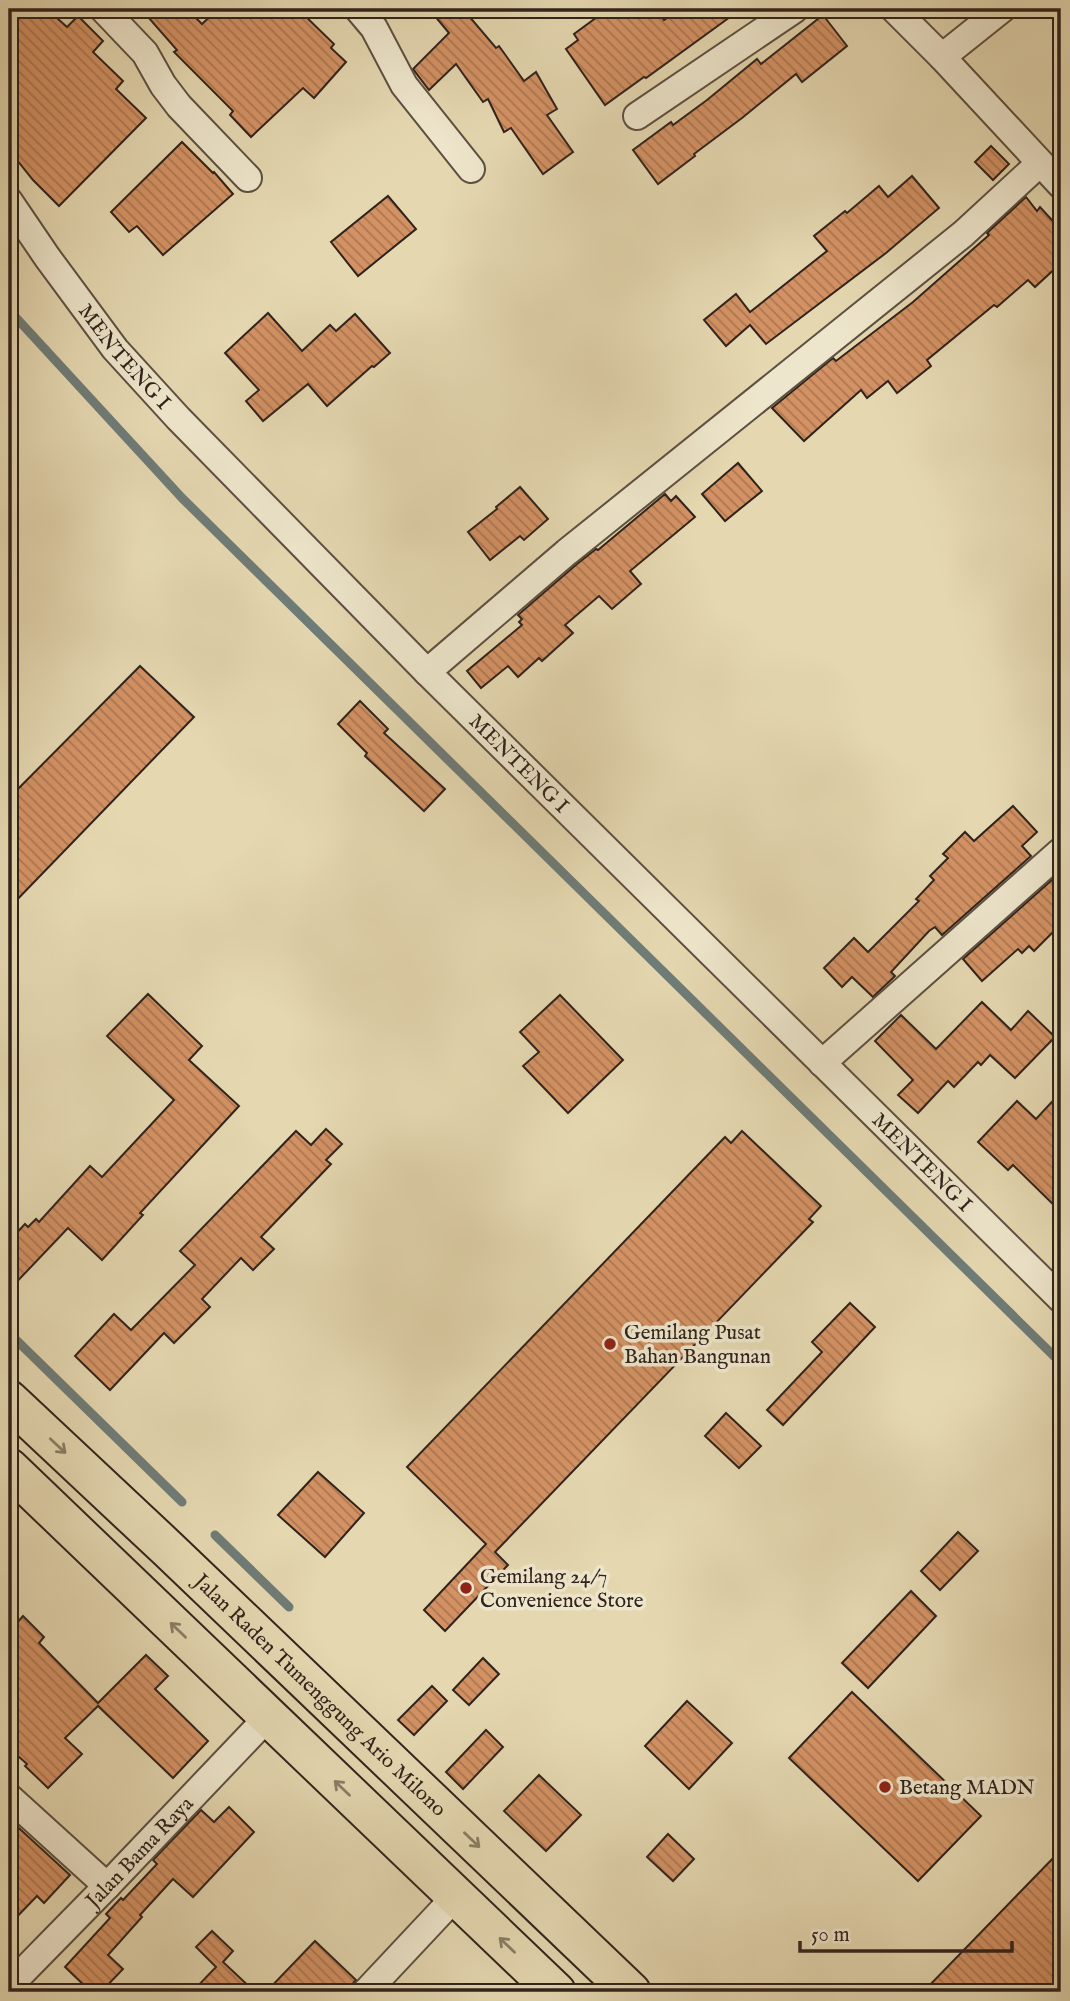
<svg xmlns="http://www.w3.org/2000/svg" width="1070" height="2001" font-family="'IM FELL English',serif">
	<defs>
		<pattern id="building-back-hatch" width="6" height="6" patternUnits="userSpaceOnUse" patternTransform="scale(1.75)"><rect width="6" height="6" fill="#d49264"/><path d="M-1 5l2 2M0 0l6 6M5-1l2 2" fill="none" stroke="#ac7752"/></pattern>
	</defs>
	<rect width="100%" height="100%" fill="#e5d8b1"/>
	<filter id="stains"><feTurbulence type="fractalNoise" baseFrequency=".00286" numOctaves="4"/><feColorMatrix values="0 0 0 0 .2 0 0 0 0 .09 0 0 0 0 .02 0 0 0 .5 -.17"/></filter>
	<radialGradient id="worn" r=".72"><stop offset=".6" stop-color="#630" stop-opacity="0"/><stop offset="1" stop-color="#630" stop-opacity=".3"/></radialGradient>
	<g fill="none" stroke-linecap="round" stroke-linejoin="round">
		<g stroke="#6f7c78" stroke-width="9">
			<path d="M 9,310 L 182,498 L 1061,1363"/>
			<path d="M 9,1333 L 182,1502"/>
			<path d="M 215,1535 L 289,1607"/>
		</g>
	</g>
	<g fill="url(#building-back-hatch)" stroke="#30231c" stroke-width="2">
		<path d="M 9,9 L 47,9 L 67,27 L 78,16 L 103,41 L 93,52 L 123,81 L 116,89 L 146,118 L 59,206 L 33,180 L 9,150 Z"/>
		<path d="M 141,9 L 187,9 L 202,24 L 218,9 L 298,9 L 334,44 L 331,48 L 346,62 L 314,98 L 303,88 L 251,137 L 230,115 L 233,111 L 174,52 L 177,50 Z"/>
		<path d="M 429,9 L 463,9 L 496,48 L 499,46 L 524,81 L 536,72 L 557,109 L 547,115 L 573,152 L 543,174 L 511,128 L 504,132 L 488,99 L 483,102 L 456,64 L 429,90 L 413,69 L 449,33 Z"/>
		<path d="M 608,9 L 656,9 L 664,20 L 680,9 L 741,9 L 646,78 L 644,77 L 605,105 L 566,49 L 578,40 L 574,34 Z"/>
		<path d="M 823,15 L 847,46 L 802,82 L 796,74 L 742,118 L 694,154 L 695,156 L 658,184 L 633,150 L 671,122 L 673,125 L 707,100 L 757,59 L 761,64 Z"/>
		<path d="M 182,142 L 213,173 L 214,172 L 233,194 L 163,255 L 137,226 L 129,232 L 111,212 Z"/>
		<path d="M 991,146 L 1009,164 L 993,180 L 975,162 Z"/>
		<path d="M 912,176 L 939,208 L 886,253 L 766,344 L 750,325 L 726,346 L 704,320 L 736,294 L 750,312 L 827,251 L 814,236 L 845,211 L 847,213 L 879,186 L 888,197 Z"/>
		<path d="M 388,196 L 416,229 L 358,276 L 331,242 Z"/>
		<path d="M 1026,197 L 1037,211 L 1040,207 L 1061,230 L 1061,263 L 1035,287 L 1028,280 L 997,307 L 994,305 L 927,360 L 931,366 L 897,393 L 888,381 L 867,398 L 861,390 L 804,441 L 772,408 L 833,358 L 836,361 L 913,302 L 989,235 L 987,233 Z"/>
		<path d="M 268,313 L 302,351 L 330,325 L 336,331 L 355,314 L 390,353 L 374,367 L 372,366 L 327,406 L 308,384 L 263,421 L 246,401 L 259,390 L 225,353 Z"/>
		<path d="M 738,463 L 762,491 L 725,521 L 702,494 Z"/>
		<path d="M 520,487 L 548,519 L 524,540 L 520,536 L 490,560 L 468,532 L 497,509 L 496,507 Z"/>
		<path d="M 665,494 L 671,501 L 676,496 L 695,517 L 630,571 L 641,584 L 612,609 L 599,596 L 565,625 L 573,633 L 542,661 L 539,658 L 518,677 L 508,666 L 481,688 L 467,671 L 522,625 L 519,622 L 522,619 L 518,615 L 577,564 L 596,549 L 598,550 Z"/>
		<path d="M 140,666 L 194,717 L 9,908 L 9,798 Z"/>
		<path d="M 360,701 L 388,729 L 384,733 L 445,789 L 424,811 L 365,756 L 367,753 L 338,724 Z"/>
		<path d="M 1013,806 L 1037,832 L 1022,846 L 1031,856 L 942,935 L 935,927 L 929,931 L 891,972 L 895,976 L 873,997 L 852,977 L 842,987 L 824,968 L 854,938 L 868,952 L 919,901 L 916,899 L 934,880 L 930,876 L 948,858 L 943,854 L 965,832 L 974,841 Z"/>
		<path d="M 1053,879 L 1061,888 L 1061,924 L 1034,951 L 1029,946 L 1022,953 L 1018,949 L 982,981 L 963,959 Z"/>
		<path d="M 148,994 L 202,1046 L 189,1060 L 239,1106 L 140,1213 L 143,1215 L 102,1260 L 68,1228 L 9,1290 L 9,1241 L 25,1224 L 28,1227 L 36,1219 L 39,1222 L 90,1166 L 102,1177 L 174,1100 L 107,1036 Z"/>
		<path d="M 560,995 L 623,1060 L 568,1113 L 523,1066 L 539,1052 L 520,1032 Z"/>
		<path d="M 982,1002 L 1011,1030 L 1028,1011 L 1055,1037 L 1015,1078 L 990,1055 L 981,1065 L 978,1062 L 954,1087 L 948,1081 L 918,1113 L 898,1095 L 913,1080 L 875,1041 L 901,1015 L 936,1049 Z"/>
		<path d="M 1061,1092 L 1061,1212 L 1013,1165 L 1008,1170 L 978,1142 L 1017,1101 L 1036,1119 Z"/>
		<path d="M 326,1129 L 342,1144 L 326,1160 L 331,1164 L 261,1237 L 274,1249 L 253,1270 L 241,1258 L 202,1299 L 210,1307 L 174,1343 L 164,1333 L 110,1390 L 75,1356 L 114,1314 L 131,1330 L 195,1265 L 180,1251 L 296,1131 L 311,1145 Z"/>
		<path d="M 742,1131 L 821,1206 L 809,1219 L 813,1222 L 495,1552 L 508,1565 L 445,1631 L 424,1610 L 486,1544 L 407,1467 L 725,1137 L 731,1143 Z"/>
		<path d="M 850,1303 L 875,1327 L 783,1425 L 767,1410 L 822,1352 L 812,1342 Z"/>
		<path d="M 726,1413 L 761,1446 L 739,1468 L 705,1436 Z"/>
		<path d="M 318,1472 L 364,1513 L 325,1557 L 278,1515 Z"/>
		<path d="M 958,1532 L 978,1551 L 940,1590 L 921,1571 Z"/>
		<path d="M 911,1591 L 936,1616 L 868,1688 L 842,1663 Z"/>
		<path d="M 23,1616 L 44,1637 L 39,1643 L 98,1703 L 146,1655 L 168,1676 L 155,1689 L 208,1741 L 173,1778 L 98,1706 L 65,1738 L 82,1754 L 48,1788 L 25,1766 L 27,1764 L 9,1748 L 9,1632 Z"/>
		<path d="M 483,1658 L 499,1674 L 469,1705 L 453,1690 Z"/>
		<path d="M 432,1686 L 447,1701 L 414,1735 L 398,1720 Z"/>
		<path d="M 852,1692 L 981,1816 L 918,1881 L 789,1758 Z"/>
		<path d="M 687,1701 L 732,1743 L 689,1789 L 645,1746 Z"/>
		<path d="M 486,1730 L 503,1747 L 463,1789 L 446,1772 Z"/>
		<path d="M 539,1775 L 581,1815 L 546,1851 L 504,1811 Z"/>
		<path d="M 229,1807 L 254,1832 L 193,1897 L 173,1879 L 140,1915 L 142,1917 L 108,1955 L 123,1969 L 101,1992 L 91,1992 L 65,1967 L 110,1918 L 106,1914 L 121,1898 L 123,1900 L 157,1864 L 153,1860 L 201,1810 L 214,1822 Z"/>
		<path d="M 9,1819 L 70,1875 L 44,1903 L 37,1896 L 9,1925 Z"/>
		<path d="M 668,1834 L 694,1859 L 673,1881 L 647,1857 Z"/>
		<path d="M 1061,1850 L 1061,1992 L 923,1992 Z"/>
		<path d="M 212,1931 L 233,1951 L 223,1962 L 255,1992 L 192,1992 L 216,1967 L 196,1947 Z"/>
		<path d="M 315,1941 L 356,1980 L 346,1992 L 266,1992 Z"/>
	</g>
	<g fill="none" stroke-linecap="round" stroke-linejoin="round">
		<defs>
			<g id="minor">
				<path d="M 103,9 L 145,53 L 163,85 L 179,106 L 248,178"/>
				<path d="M 358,9 L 374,28 L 404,85 L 471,169"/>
				<path d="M 894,9 L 942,57 L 1061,185"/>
				<path d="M 942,57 L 1002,9"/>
				<path d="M 637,116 L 795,9"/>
				<path id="s1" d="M 9,201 L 47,257 L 115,349 L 178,418 L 427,672 L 1061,1299"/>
				<path d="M 427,672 L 567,552 L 963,234 L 1040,163"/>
				<path d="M 822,1063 L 1061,851"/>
				<path d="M 9,1797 L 107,1886"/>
				<path id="s2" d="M 9,1986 L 107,1886 L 268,1717"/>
				<path d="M 366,1992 L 456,1896"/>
			</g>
			<g id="trunk">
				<path id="s3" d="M 9,1400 L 169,1550 L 631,1992"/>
				<path d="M 9,1468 L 556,1992"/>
			</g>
		</defs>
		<use href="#minor" stroke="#5d5041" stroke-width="30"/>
		<use href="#trunk" stroke="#30231c" stroke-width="42"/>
		<use href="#minor" stroke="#eee6cc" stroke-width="26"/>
		<use href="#trunk" stroke="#e5d8b1" stroke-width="38"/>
	</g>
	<defs><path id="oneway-shaft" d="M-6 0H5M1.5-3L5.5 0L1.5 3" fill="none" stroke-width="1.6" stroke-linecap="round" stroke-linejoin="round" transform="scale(1.75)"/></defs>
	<g stroke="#8a7e66">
		<use href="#oneway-shaft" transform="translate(58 1446) rotate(43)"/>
		<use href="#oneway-shaft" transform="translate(178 1630) rotate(-136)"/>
		<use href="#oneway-shaft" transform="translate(342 1788) rotate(-136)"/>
		<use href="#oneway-shaft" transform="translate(472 1840) rotate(44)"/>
		<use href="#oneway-shaft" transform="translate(507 1945) rotate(-136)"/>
	</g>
	<g fill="#8f2418" stroke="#eee6cc" stroke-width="2.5">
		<circle cx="610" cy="1344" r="7"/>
		<circle cx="466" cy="1588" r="7"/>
		<circle cx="885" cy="1787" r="7"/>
	</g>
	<g text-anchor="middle" stroke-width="7" stroke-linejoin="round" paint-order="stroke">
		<g font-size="21" fill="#30231c" stroke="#eee6cc">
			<text dy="7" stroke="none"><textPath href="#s1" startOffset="194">MENTENG I</textPath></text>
			<text dy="7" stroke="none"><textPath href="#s1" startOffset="761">MENTENG I</textPath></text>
			<text dy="7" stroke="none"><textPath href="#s1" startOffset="1328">MENTENG I</textPath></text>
			<text dy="7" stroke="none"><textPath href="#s3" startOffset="429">Jalan Raden Tumenggung Ario Milono</textPath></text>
			<text dy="7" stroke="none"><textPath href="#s2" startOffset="187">Jalan Bama Raya</textPath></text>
		</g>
		<g font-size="21" fill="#30231c" stroke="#eee6cc" text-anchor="start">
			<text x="624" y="1339">Gemilang Pusat<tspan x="624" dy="24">Bahan Bangunan</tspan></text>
			<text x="480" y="1583">Gemilang 24/7<tspan x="480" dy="24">Convenience Store</tspan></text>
			<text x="899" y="1794">Betang MADN</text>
		</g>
	</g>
	<rect width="1070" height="2001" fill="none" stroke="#e5d8b1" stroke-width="35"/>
	<rect x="10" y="10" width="1049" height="1980" fill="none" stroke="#30231c" stroke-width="3.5"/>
	<rect x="18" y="18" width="1035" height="1966" fill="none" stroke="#30231c" stroke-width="2"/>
	<path d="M800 1941v10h212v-10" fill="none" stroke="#30231c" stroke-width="3.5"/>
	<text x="811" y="1941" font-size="21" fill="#30231c" stroke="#eee6cc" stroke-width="5" paint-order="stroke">50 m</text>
	<rect width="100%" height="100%" filter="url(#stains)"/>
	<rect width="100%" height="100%" fill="url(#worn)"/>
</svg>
